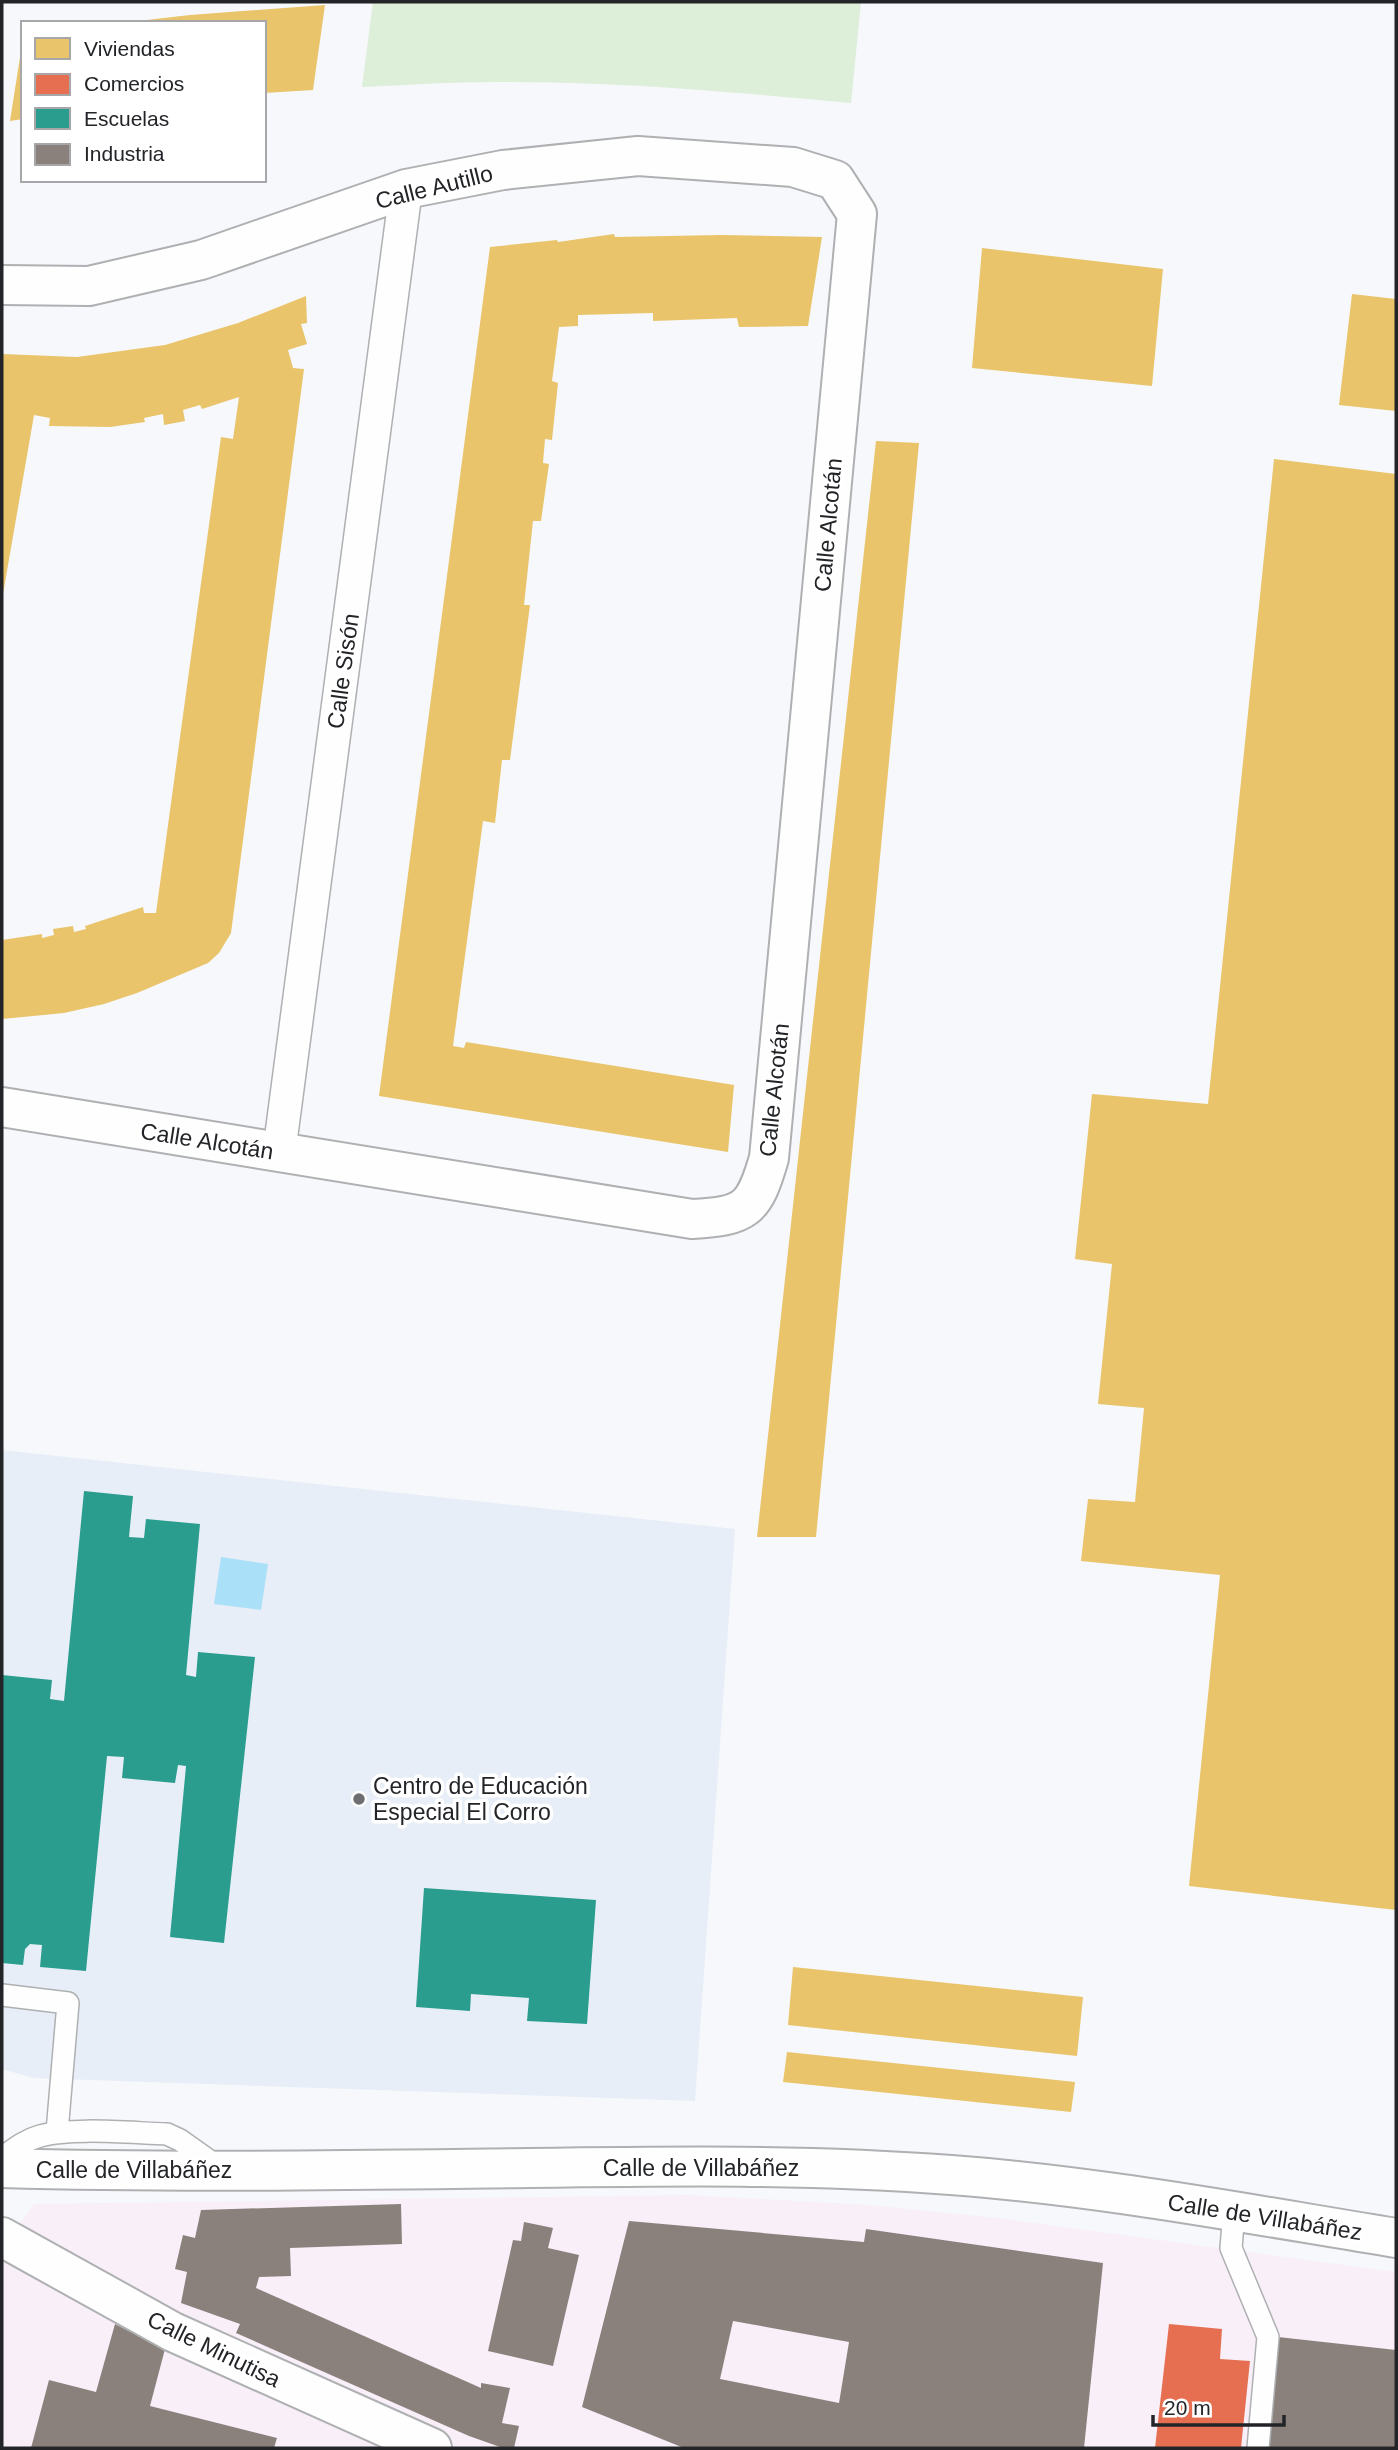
<svg xmlns="http://www.w3.org/2000/svg" width="1398" height="2450" font-family="Arial,sans-serif">
	<rect width="100%" height="100%" fill="#f6f8fb"/>
	<path fill="#f8eff9" d="M 688,2195 L 870,2205 L 997,2218 L 1396,2272 L 1396,2448 L 2,2448 L 2,2248 L 34,2204 Z"/>
	<path fill="#e7eef7" d="M 2,1450 L 735,1529 L 695,2101 L 33,2078 L 2,2069 Z"/>
	<path fill="#ddeed9" d="M 373,2 L 861,2 L 851,103 C 733,92 614,81 495,82 C 451,82 407,85 362,87 Z"/>
	<path fill="#aae0f8" d="M 221,1557 L 268,1564 L 261,1610 L 214,1604 Z"/>
	<g fill="#e9c46a">
		<path d="M 325,5 L 313,90 L 264,93 L 264,23 L 138,23 L 138,21 L 190,15 Z"/>
		<path d="M 21,51 L 23,119 L 10,121 Z"/>
		<path d="M 614,234 L 615,237 L 721,235 L 822,237 L 808,326 L 739,327 L 737,318 L 653,321 L 653,313 L 578,315 L 578,326 L 559,327 L 552,381 L 558,383 L 552,440 L 545,439 L 543,463 L 549,464 L 541,521 L 533,521 L 524,605 L 530,605 L 510,760 L 502,760 L 495,823 L 483,821 L 453,1046 L 464,1048 L 466,1042 L 734,1085 L 728,1152 L 379,1096 L 490,247 L 557,240 L 558,242 Z"/>
		<path d="M 982,248 L 1163,269 L 1152,386 L 972,368 Z"/>
		<path d="M 1352,294 L 1396,299 L 1396,411 L 1339,405 Z"/>
		<path d="M 306,296 L 307,323 L 301,324 L 307,344 L 288,350 L 293,368 L 304,369 L 231,933 L 219,953 L 208,963 L 137,993 L 104,1004 L 64,1013 L 2,1019 L 2,940 L 42,934 L 42,938 L 54,935 L 53,929 L 73,926 L 74,932 L 86,929 L 85,926 L 143,907 L 144,913 L 156,913 L 221,437 L 233,439 L 239,397 L 202,409 L 200,405 L 183,410 L 185,421 L 164,425 L 163,414 L 144,418 L 145,422 L 110,427 L 49,426 L 50,418 L 34,415 L 2,600 L 2,354 L 77,357 L 165,345 L 238,323 Z"/>
		<path d="M 876,441 L 919,443 L 816,1537 L 757,1537 Z"/>
		<path d="M 1274,459 L 1396,474 L 1396,1910 L 1189,1886 L 1220,1575 L 1081,1561 L 1088,1499 L 1135,1502 L 1144,1408 L 1098,1404 L 1112,1264 L 1075,1259 L 1092,1094 L 1208,1104 Z"/>
		<path d="M 793,1967 L 1083,1997 L 1077,2056 L 788,2025 Z"/>
		<path d="M 787,2052 L 1075,2082 L 1071,2112 L 783,2082 Z"/>
	</g>
	<path fill="#e76f51" d="M 1169,2324 L 1222,2329 L 1220,2359 L 1250,2361 L 1241,2448 L 1155,2448 Z"/>
	<g fill="#2a9d8f">
		<path d="M 84,1491 L 133,1496 L 129,1537 L 144,1538 L 146,1519 L 200,1524 L 186,1675 L 196,1677 L 198,1652 L 255,1657 L 224,1943 L 170,1937 L 186,1766 L 178,1765 L 175,1783 L 122,1778 L 124,1757 L 107,1756 L 86,1971 L 40,1967 L 42,1945 L 30,1944 L 25,1949 L 23,1965 L 2,1963 L 2,1675 L 52,1680 L 50,1699 L 64,1701 Z"/>
		<path d="M 424,1888 L 596,1900 L 587,2024 L 527,2021 L 529,1998 L 471,1994 L 470,2011 L 416,2007 Z"/>
	</g>
	<g fill="#8a817c" fill-rule="evenodd">
		<path d="M 401,2204 L 402,2244 L 290,2248 L 291,2276 L 259,2277 L 256,2288 L 481,2388 L 481,2383 L 510,2388 L 502,2423 L 519,2426 L 514,2448 L 503,2448 L 469,2436 L 236,2333 L 240,2324 L 181,2303 L 187,2272 L 175,2269 L 183,2235 L 195,2238 L 201,2210 Z"/>
		<path d="M 629,2221 L 864,2242 L 866,2229 L 1103,2263 L 1084,2448 L 684,2448 L 582,2407 ZM 733,2321 L 849,2342 L 839,2403 L 720,2379 Z"/>
		<path d="M 524,2222 L 553,2228 L 548,2248 L 579,2255 L 553,2366 L 488,2351 L 513,2240 L 521,2241 Z"/>
		<path d="M 115,2324 L 165,2349 L 150,2406 L 277,2438 L 274,2448 L 31,2448 L 49,2380 L 96,2392 Z"/>
		<path d="M 1278,2337 L 1396,2350 L 1396,2448 L 1266,2448 Z"/>
	</g>
	<g fill="none" stroke-linecap="round" stroke-linejoin="round">
		<defs>
			<g id="service">
				<path d="M 2,1995 L 68,2003 L 57,2132"/>
				<path d="M 2,2158 C 14,2149 25,2140 40,2136 C 72,2127 132,2133 167,2134 L 180,2140 L 218,2167"/>
				<path d="M 1234,2212 L 1231,2248 L 1268,2337 L 1258,2448"/>
			</g>
			<path id="pedestrian" d="M 279,1153 L 406,189"/>
			<g id="minor">
				<path d="M 2,285 L 89,286 L 201,260 L 406,189 L 503,170 L 638,156 L 793,167 L 835,180 L 857,214 L 769,1158 C 754,1210 746,1216 692,1219 L 2,1107"/>
				<path d="M 2,2237 L 173,2332 L 432,2448"/>
			</g>
			<path id="primary" d="M 2,2168 C 177,2173 353,2170 529,2168 C 670,2166 810,2164 951,2175 C 1100,2186 1248,2214 1396,2238"/>
		</defs>
		<use href="#service" stroke="#aeb0b2" stroke-width="24"/>
		<use href="#pedestrian" stroke="#aeb0b2" stroke-width="35"/>
		<use href="#minor" stroke="#aeb0b2" stroke-width="42"/>
		<use href="#primary" stroke="#aeb0b2" stroke-width="42"/>
		<use href="#service" stroke="#fefefe" stroke-width="21"/>
		<use href="#pedestrian" stroke="#fefefe" stroke-width="32"/>
		<use href="#minor" stroke="#fefefe" stroke-width="38"/>
		<use href="#primary" stroke="#fefefe" stroke-width="38"/>
	</g>
	<circle fill="#6c6e71" stroke="#fff" stroke-width="2.5" cx="359" cy="1799" r="7"/>
	<g text-anchor="middle" stroke-width="7" stroke-linejoin="round" paint-order="stroke">
		<g font-size="23" fill="#222427" stroke="#fff">
			<text transform="translate(434 187) rotate(-14)" y="8">Calle Autillo</text>
			<text transform="translate(828 525) rotate(-85)" y="8">Calle Alcotán</text>
			<text transform="translate(343 671) rotate(-82)" y="8">Calle Sisón</text>
			<text transform="translate(774 1090) rotate(-84)" y="8">Calle Alcotán</text>
			<text transform="translate(207 1141) rotate(9)" y="8">Calle Alcotán</text>
			<text x="701" y="2176">Calle de Villabáñez</text>
			<text x="134" y="2178">Calle de Villabáñez</text>
			<text transform="translate(1265 2217) rotate(9)" y="8">Calle de Villabáñez</text>
			<text transform="translate(214 2349) rotate(26)" y="8">Calle Minutisa</text>
		</g>
		<g font-size="23" fill="#222427" stroke="#fff" text-anchor="start">
			<text x="373" y="1794">Centro de Educación<tspan x="373" dy="26">Especial El Corro</tspan></text>
		</g>
	</g>
	<rect width="1398" height="2450" fill="none" stroke="#222427" stroke-width="7"/>
	<rect x="21" y="21" width="245" height="161" fill="#ffffff" stroke="#a7a7a9" stroke-width="2"/>
	<rect x="35" y="38" width="35" height="21" fill="#e9c46a" stroke="#a7a7a9" stroke-width="2"/>
	<text x="84" y="56" font-size="21" fill="#222427">Viviendas</text>
	<rect x="35" y="74" width="35" height="21" fill="#e76f51" stroke="#a7a7a9" stroke-width="2"/>
	<text x="84" y="91" font-size="21" fill="#222427">Comercios</text>
	<rect x="35" y="108" width="35" height="21" fill="#2a9d8f" stroke="#a7a7a9" stroke-width="2"/>
	<text x="84" y="126" font-size="21" fill="#222427">Escuelas</text>
	<rect x="35" y="144" width="35" height="21" fill="#8a817c" stroke="#a7a7a9" stroke-width="2"/>
	<text x="84" y="161" font-size="21" fill="#222427">Industria</text>
	<path d="M1153 2415v10h131v-10" fill="none" stroke="#222427" stroke-width="3.5"/>
	<text x="1164" y="2415" font-size="21" fill="#222427" stroke="#ffffff" stroke-width="5" paint-order="stroke">20 m</text>
</svg>
